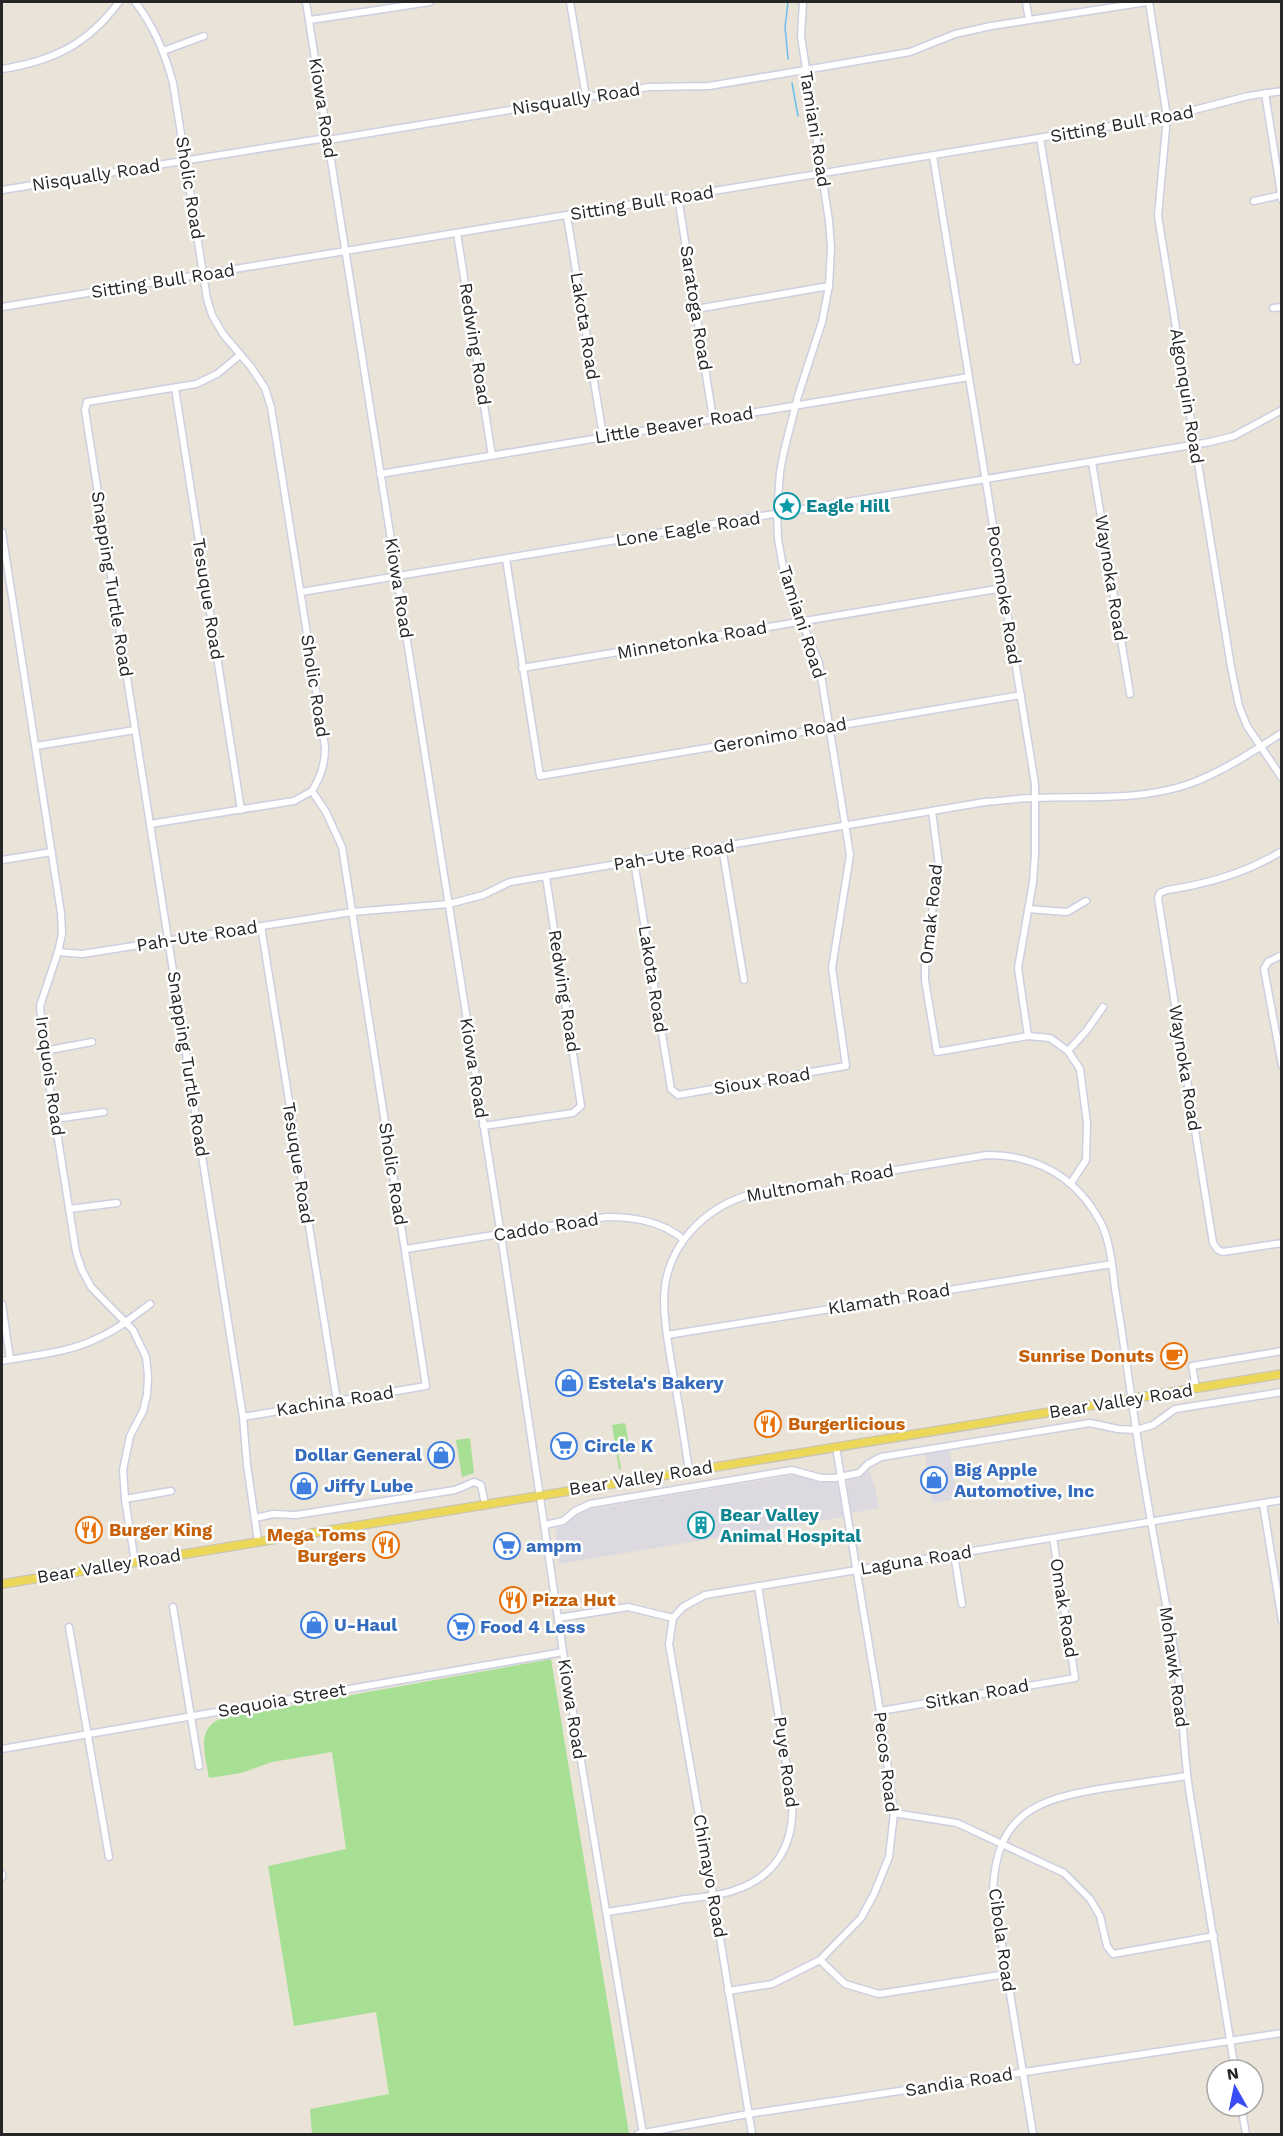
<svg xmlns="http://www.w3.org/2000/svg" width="1283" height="2136" font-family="'Work Sans',sans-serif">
	<rect width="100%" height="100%" fill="#e9e3d8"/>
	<g fill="#dcd9e1">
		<path d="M 949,1450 L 958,1499 L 933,1503 L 925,1454 Z"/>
		<path d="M 869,1470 L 875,1487 L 879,1508 L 851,1513 L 847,1483 L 850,1480 L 860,1478 Z"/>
		<path d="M 796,1475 L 807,1477 L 820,1483 L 837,1482 L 843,1517 L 559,1564 L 555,1530 L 587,1510 Z"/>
	</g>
	<g fill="#a7e094">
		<path d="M 625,1423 L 629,1445 L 617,1447 L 621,1469 L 619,1470 L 612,1425 Z"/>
		<path d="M 470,1438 L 474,1473 L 462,1477 L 456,1440 Z"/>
		<path d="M 551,1659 L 629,2133 L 312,2134 L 310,2109 L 389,2094 L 376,2012 L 294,2026 L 268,1866 L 346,1849 L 332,1752 L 272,1762 L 241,1773 L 209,1778 C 206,1757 194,1726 224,1718 Z"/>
	</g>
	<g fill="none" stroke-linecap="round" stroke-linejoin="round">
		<g stroke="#6bbeeb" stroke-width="1.5">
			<path d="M 788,2 L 785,27 L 788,59"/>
			<path d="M 792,83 L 798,116"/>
		</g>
		<defs>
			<g id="minor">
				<path d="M 135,2 C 154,26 165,53 173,83 L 207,299 L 212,315 L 223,334 L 251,367 L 265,388 L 271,407 L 325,747 C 325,764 321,776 312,791 L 326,812 L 342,847 L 426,1386 L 243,1417"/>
				<path d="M 306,2 L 501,1235 L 563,1652 L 643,2134"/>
				<path d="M 570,2 L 586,97"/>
				<path d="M 1026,2 L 1029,20"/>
				<path d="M 1149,2 L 1167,117 L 1158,216 L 1231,667 L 1239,706 L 1247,726 L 1282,778"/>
				<path d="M 310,20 L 430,2"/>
				<path d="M 163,51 L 204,36"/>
				<path d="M 2,69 C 53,61 88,44 119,2"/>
				<path d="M 1265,93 L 1282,200"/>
				<path d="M 1040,138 L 1077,361"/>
				<path d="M 933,156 L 1035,784 L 1035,854 L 1033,882 L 1018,968 L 1028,1036"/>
				<path d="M 2,190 L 320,139 L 334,139 L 649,87 L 709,86 L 799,71 L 910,52 L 955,34 L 991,26 L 1147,2"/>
				<path d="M 678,197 L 713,419"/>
				<path d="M 1254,201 L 1281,195"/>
				<path d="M 567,216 L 603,436"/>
				<path d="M 457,233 L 492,456"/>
				<path d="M 2,307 L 1167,117 L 1248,96 L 1282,91"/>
				<path d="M 1273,308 L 1282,307"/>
				<path d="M 696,309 L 829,286"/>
				<path d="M 240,355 L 217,374 L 196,384 L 87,402 L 85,410 L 243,1417 L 247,1465 L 258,1541"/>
				<path d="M 175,388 L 241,810"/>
				<path d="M 1092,462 L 1130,694"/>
				<path d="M 380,474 L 969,377"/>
				<path d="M 2,532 L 61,913 L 62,934 L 58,952 L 40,1006 L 44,1051 L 76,1252 L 82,1270 L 91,1287 L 133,1330 L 146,1357 L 148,1376 L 147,1395 L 143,1411 L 130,1436 L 123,1470 L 125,1499 L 135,1562"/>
				<path d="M 506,559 L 540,776 L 1021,695"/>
				<path d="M 301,592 L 1210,442 L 1234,436 L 1282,410"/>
				<path d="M 522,668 L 1003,588"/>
				<path d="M 36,746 L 135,730"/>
				<path d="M 932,811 L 939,865 L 925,959 L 925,980 L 937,1052 L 1028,1036 L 1050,1038 L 1068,1051 L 1080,1069 L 1087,1123 L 1086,1160 L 1071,1183"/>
				<path d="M 150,824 L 294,801 L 312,791"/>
				<path d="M 722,847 L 744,980"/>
				<path d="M 1282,851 C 1246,873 1208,884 1167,890 L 1160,893 L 1158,898 L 1213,1243 L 1218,1250 L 1223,1252 L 1282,1243"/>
				<path d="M 2,860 L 52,852"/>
				<path d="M 634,861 L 671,1089 L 678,1095 L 846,1066 L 832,968 L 850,855 L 819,663 L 786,584 L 778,539 L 777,514 L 780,472 L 784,451 L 798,396 L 822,322 L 829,286 L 831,248 L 829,221 L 801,36 L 803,2"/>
				<path d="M 1028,909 L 1067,912 L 1086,901"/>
				<path d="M 261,926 L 337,1401"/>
				<path d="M 58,952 L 82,954 L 352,912 L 449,904 L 483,895 L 510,882 L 985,802 C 1002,801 1019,798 1035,798 C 1087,796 1140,801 1189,784 C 1222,772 1252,752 1282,733"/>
				<path d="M 1282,955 L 1268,962 L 1264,969 L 1282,1065"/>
				<path d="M 44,1051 L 92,1042"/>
				<path d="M 1068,1051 L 1087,1030 L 1103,1007"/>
				<path d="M 55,1119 L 104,1112"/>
				<path d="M 483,1126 L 573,1113 L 581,1106 L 546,877"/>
				<path d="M 69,1209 L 117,1203"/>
				<path d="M 406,1249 L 606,1217 C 634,1217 661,1221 683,1239"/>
				<path d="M 2,1304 L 10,1359"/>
				<path d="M 667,1335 L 1112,1264"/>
				<path d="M 2,1361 C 34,1355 68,1353 98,1338 C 117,1330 134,1316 150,1304"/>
				<path d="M 1196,1388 L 1192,1366 L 1282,1351"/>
				<path d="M 689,1470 C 684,1440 680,1409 674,1379 C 670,1353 664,1327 664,1301 C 664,1247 704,1206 755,1193 L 987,1155 C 1038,1155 1077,1178 1101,1223 C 1110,1240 1113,1270 1115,1289 C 1123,1336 1129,1382 1136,1429 C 1147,1509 1164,1588 1177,1667 C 1183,1708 1183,1748 1189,1789 L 1235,2070"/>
				<path d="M 125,1499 L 171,1491"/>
				<path d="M 1263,1504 L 1282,1621"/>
				<path d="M 255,1518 L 273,1514 L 296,1515 L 455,1490 L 474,1482 L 481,1485 L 485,1504"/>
				<path d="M 545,1525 L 563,1521 L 575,1511 L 590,1504 L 792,1470 L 821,1478 L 835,1478 L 859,1473 L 868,1464 L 881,1457 L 1090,1423 L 1118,1429 L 1136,1430 L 1153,1425 L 1175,1409 L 1282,1392"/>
				<path d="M 954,1554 L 962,1604"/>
				<path d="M 173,1607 L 199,1766"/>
				<path d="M 558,1618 L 628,1607 L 673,1618 L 683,1607 L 705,1595 L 1282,1500"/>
				<path d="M 673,1618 L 669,1644 L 713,1895 L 752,2134"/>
				<path d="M 69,1627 L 109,1857"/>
				<path d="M 880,1711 L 1075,1678 L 1053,1538"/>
				<path d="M 2,1749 L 563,1652"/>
				<path d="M 894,1813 L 957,1823 L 1064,1873 L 1090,1899 L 1100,1916 L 1107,1946 L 1113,1954 L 1214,1936"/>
				<path d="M 2,1874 L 2,1877"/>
				<path d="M 607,1912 C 633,1908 659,1904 685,1899 C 701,1897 720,1896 735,1890 C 777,1876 795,1843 792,1800 L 758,1586"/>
				<path d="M 820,1960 L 845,1984 L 879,1994 L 1006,1974"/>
				<path d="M 728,1991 L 772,1984 L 820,1960 L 861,1918 L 874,1894 L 889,1857 L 894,1813 L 880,1711 L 836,1447"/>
				<path d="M 1241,2106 L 1246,2134"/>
				<path d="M 638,2134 L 748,2114 L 1282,2033"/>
				<path d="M 1033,2134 L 993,1889 C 997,1813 1037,1799 1105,1788 C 1132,1784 1160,1780 1187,1776"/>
			</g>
			<path id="major" d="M 2,1584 L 1282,1374"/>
		</defs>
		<use href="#minor" stroke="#cdcfe0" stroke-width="9"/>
		<use href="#major" stroke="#c2c2c2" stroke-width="10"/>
		<use href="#minor" stroke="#fff" stroke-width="6"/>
		<use href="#major" stroke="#edd759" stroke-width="8"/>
	</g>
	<defs>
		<symbol id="sight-ring" viewBox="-11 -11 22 22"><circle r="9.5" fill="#fff" stroke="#0f9aa8" stroke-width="1.5"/><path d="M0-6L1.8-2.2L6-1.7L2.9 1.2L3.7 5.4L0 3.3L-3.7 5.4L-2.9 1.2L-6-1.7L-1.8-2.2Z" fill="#0f9aa8"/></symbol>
		<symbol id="cafe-ring" viewBox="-11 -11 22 22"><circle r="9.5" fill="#fff" stroke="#e8710a" stroke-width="1.5"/><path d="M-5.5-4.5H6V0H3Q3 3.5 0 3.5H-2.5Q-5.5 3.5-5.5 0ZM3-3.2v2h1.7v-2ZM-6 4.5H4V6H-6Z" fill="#e8710a"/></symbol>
		<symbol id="shop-ring" viewBox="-11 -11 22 22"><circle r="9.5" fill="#fff" stroke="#3f7fe0" stroke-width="1.5"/><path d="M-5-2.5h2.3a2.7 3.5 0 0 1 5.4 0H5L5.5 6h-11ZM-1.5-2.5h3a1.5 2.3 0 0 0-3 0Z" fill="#3f7fe0"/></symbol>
		<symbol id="restaurant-ring" viewBox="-11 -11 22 22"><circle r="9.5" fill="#fff" stroke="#e8710a" stroke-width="1.5"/><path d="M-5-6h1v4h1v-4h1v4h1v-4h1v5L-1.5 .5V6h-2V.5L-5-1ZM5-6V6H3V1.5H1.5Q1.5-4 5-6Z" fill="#e8710a"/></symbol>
		<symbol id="supermarket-ring" viewBox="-11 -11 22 22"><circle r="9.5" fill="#fff" stroke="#3f7fe0" stroke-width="1.5"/><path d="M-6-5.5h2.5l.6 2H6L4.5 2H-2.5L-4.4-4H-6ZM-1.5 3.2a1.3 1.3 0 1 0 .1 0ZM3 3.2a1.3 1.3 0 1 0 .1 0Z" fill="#3f7fe0"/></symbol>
		<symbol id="building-ring" viewBox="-11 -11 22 22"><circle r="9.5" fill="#fff" stroke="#0f9aa8" stroke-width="1.5"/><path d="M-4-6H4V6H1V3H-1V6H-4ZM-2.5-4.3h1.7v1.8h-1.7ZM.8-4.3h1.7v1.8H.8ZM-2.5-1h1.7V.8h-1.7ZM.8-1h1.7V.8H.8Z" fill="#0f9aa8"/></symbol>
	</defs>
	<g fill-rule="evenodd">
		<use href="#sight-ring" x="772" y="491" width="30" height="30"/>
		<use href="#cafe-ring" x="1159" y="1341" width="30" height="30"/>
		<use href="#shop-ring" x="554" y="1368" width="30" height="30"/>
		<use href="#restaurant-ring" x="753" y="1409" width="30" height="30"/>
		<use href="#supermarket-ring" x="549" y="1431" width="30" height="30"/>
		<use href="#shop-ring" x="426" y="1440" width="30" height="30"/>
		<use href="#shop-ring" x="919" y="1465" width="30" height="30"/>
		<use href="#shop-ring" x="289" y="1471" width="30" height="30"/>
		<use href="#building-ring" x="686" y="1510" width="30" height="30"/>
		<use href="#restaurant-ring" x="74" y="1515" width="30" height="30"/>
		<use href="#restaurant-ring" x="371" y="1530" width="30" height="30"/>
		<use href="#supermarket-ring" x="492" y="1531" width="30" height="30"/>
		<use href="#restaurant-ring" x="498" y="1585" width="30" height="30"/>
		<use href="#shop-ring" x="299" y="1610" width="30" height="30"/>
		<use href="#supermarket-ring" x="446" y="1612" width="30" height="30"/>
	</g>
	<g text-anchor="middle" stroke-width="5" stroke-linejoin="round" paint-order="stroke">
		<g font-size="18" fill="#262626" stroke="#fff">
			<text transform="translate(576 99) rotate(-9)" y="6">Nisqually Road</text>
			<text transform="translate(323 108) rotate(81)" y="6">Kiowa Road</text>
			<text transform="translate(1122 124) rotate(-10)" y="6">Sitting Bull Road</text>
			<text transform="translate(815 129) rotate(81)" y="6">Tamiani Road</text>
			<text transform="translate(96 175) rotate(-9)" y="6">Nisqually Road</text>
			<text transform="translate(190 188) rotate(81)" y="6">Sholic Road</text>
			<text transform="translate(642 203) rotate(-9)" y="6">Sitting Bull Road</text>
			<text transform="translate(163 281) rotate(-9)" y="6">Sitting Bull Road</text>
			<text transform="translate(696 308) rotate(81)" y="6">Saratoga Road</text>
			<text transform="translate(585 326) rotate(81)" y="6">Lakota Road</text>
			<text transform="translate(475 344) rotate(81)" y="6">Redwing Road</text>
			<text transform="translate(1187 396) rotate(81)" y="6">Algonquin Road</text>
			<text transform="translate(674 425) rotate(-9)" y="6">Little Beaver Road</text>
			<text transform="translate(688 529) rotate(-9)" y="6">Lone Eagle Road</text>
			<text transform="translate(1111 578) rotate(81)" y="6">Waynoka Road</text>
			<text transform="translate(112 584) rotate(81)" y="6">Snapping Turtle Road</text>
			<text transform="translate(399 588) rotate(81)" y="6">Kiowa Road</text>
			<text transform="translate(1004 595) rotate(81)" y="6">Pocomoke Road</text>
			<text transform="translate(208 599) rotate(81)" y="6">Tesuque Road</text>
			<text transform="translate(802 622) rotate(72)" y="6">Tamiani Road</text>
			<text transform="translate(692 640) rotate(-10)" y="6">Minnetonka Road</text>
			<text transform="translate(315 686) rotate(81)" y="6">Sholic Road</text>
			<text transform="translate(780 735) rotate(-10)" y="6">Geronimo Road</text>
			<text transform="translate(674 855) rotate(-9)" y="6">Pah-Ute Road</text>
			<text transform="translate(931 914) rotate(-84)" y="6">Omak Road</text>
			<text transform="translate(197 936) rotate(-9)" y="6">Pah-Ute Road</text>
			<text transform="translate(653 979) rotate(81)" y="6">Lakota Road</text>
			<text transform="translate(564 991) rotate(81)" y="6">Redwing Road</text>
			<text transform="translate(188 1064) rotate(81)" y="6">Snapping Turtle Road</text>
			<text transform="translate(474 1068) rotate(81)" y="6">Kiowa Road</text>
			<text transform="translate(1185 1068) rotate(81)" y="6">Waynoka Road</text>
			<text transform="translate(50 1076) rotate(82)" y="6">Iroquois Road</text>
			<text transform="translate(762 1081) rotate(-9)" y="6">Sioux Road</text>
			<text transform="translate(298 1163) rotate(81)" y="6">Tesuque Road</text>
			<text transform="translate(393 1174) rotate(81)" y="6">Sholic Road</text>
			<text transform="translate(820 1183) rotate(-10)" y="6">Multnomah Road</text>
			<text transform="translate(546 1227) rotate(-9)" y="6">Caddo Road</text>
			<text transform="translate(889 1299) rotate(-9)" y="6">Klamath Road</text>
			<text transform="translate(335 1401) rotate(-9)" y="6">Kachina Road</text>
			<text transform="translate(1121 1401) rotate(-9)" y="6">Bear Valley Road</text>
			<text transform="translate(641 1478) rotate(-9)" y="6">Bear Valley Road</text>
			<text transform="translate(916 1560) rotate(-9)" y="6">Laguna Road</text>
			<text transform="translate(109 1566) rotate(-9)" y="6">Bear Valley Road</text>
			<text transform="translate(1064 1608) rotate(81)" y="6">Omak Road</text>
			<text transform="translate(1174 1667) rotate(82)" y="6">Mohawk Road</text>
			<text transform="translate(977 1694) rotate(-10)" y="6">Sitkan Road</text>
			<text transform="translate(282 1700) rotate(-10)" y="6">Sequoia Street</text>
			<text transform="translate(572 1709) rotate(81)" y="6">Kiowa Road</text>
			<text transform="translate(786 1762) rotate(82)" y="6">Puye Road</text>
			<text transform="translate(886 1762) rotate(83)" y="6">Pecos Road</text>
			<text transform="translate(710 1876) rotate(80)" y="6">Chimayo Road</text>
			<text transform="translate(1002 1940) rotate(82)" y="6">Cibola Road</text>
			<text transform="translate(959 2082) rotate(-9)" y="6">Sandia Road</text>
		</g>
		<g font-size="18" font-weight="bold" fill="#0d838f" stroke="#fff" text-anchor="start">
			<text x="806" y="512">Eagle Hill</text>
			<text x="720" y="1521">Bear Valley<tspan x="720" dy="21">Animal Hospital</tspan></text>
		</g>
		<g font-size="18" font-weight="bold" fill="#c56008" stroke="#fff" text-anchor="start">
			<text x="1154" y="1362" text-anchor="end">Sunrise Donuts</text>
			<text x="788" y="1430">Burgerlicious</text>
			<text x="109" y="1536">Burger King</text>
			<text x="366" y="1541" text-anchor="end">Mega Toms<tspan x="366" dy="21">Burgers</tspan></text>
			<text x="532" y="1606">Pizza Hut</text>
		</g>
		<g font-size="18" font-weight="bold" fill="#366cbe" stroke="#fff" text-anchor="start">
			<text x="588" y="1389">Estela's Bakery</text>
			<text x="584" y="1452">Circle K</text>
			<text x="422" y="1461" text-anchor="end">Dollar General</text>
			<text x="954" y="1476">Big Apple<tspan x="954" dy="21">Automotive, Inc</tspan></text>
			<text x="324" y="1492">Jiffy Lube</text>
			<text x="526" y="1552">ampm</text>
			<text x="334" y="1631">U-Haul</text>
			<text x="480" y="1633">Food 4 Less</text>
		</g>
	</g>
	<rect width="1283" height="2136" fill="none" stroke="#262626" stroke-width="6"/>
	<g transform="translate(1235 2088) rotate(351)"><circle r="28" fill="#ffffff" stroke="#a8a8a8" stroke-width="1.5"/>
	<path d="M0-4.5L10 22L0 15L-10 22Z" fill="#384bf5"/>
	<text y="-9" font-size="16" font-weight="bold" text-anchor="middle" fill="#262626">N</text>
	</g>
</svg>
